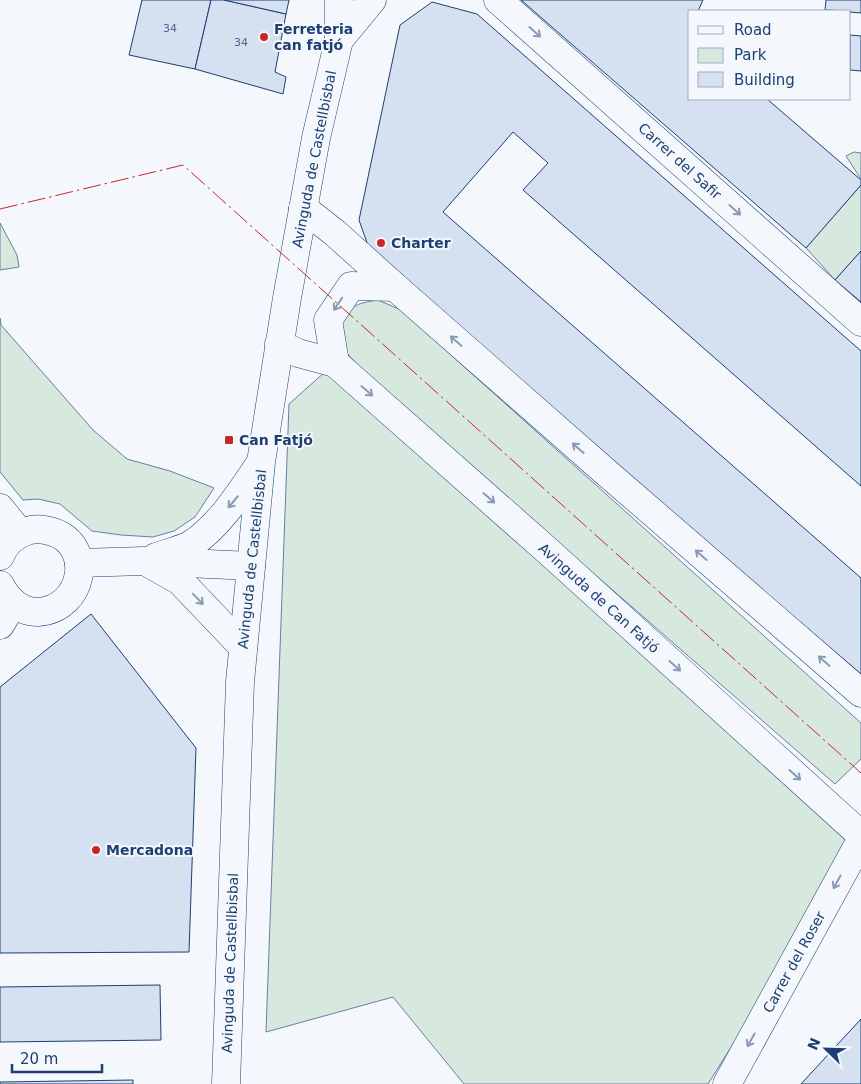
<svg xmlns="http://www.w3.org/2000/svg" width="861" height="1084" font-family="'DejaVu Sans',sans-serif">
	<rect width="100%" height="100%" fill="#f4f7fb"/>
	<g fill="#d7e8df" stroke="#687fa3">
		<path d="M 854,152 L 861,153 L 861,179 L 846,156 Z"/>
		<path d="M 861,185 L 861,251 L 835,280 L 806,248 Z"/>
		<path d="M 0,223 L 17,255 L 19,267 L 0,270 Z"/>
		<path d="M 378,300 L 401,310 L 861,723 L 861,759 L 835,784 L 373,381 L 341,347 L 338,324 C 353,305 354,304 378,300 Z"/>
		<path d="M 0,318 L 1,325 L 93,430 L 127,459 L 170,471 L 214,488 L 195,517 L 174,531 L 153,537 L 121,535 L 92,531 L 60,504 L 38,499 L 23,500 L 0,472 Z"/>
		<path d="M 335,363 L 861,840 L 708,1084 L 464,1084 L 393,997 L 266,1032 L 289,404 Z"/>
	</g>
	<g fill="#d5e0f0" stroke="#1d3f73">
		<path d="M 142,0 L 211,0 L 195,69 L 129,55 Z"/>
		<path d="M 211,0 L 224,0 L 286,14 L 275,72 L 286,77 L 283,94 L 195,69 Z"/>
		<path d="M 224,0 L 289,0 L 286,14 Z"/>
		<path d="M 521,0 L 703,0 L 698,11 L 690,11 L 690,99 L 767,99 L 861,180 L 861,185 L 806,248 Z"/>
		<path d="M 826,0 L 861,0 L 861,13 L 850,12 L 850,11 L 825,10 Z"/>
		<path d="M 432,2 L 477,14 L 861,351 L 861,486 L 523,190 L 548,163 L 513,132 L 443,212 L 861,578 L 861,674 L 372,257 L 359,220 L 400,25 Z"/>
		<path d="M 850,35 L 861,36 L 861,71 L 850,70 Z"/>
		<path d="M 861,251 L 861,302 L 835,280 Z"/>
		<path d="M 91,614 L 196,748 L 189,952 L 0,953 L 0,687 Z"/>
		<path d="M 160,985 L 161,1040 L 0,1042 L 0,987 Z"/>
		<path d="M 861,1019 L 861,1084 L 801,1084 Z"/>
		<path d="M 133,1080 L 133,1084 L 0,1084 L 0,1082 Z"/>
	</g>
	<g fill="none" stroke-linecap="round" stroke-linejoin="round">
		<defs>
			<g id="minor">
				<path d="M 498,0 L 861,322"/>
				<path d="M 339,40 L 372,0"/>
				<path d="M 303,208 L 335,233 L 395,287 L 608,474 L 861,693"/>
				<path d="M 279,344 L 298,353 L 335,363 L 549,552 L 861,835"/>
				<path d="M 335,363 L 328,320 L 351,286 L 395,287"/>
				<path d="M 0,508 L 20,533"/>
				<path d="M 0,556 C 5,544 14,535 27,531 C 35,528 44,529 53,532 C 95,546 84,609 38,612 C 20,612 8,600 0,585"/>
				<path d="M 156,557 C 167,553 180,550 190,545 C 218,528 241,492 259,465"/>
				<path d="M 79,563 L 144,561 L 251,566"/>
				<path d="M 150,564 L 180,581 L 243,647"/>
				<path d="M 0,625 L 13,604"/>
				<path d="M 226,1084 L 240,682 L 261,462 L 287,298 L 316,138 L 339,40 L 339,0"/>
				<path d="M 727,1084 L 861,840"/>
			</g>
		</defs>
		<use href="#minor" stroke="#1d3f73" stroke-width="29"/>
		<use href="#minor" stroke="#f4f7fb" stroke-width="28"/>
		<path stroke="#c62828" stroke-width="1" stroke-dasharray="18 4 2.5 4" stroke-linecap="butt" d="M 0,209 L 183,165 L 861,773"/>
	</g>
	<defs><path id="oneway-shaft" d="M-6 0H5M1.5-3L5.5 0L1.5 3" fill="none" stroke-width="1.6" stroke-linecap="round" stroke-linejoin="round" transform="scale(1.25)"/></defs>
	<g stroke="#889bb7">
		<use href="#oneway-shaft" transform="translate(535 32) rotate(42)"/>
		<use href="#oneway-shaft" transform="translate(735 210) rotate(42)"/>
		<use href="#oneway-shaft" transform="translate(338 304) rotate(124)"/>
		<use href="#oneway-shaft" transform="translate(456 341) rotate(-139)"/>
		<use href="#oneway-shaft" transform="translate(367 391) rotate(41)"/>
		<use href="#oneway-shaft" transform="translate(578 448) rotate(-139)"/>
		<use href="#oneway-shaft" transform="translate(489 498) rotate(41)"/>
		<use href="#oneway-shaft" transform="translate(233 502) rotate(130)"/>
		<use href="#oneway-shaft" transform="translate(701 555) rotate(-139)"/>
		<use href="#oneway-shaft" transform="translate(198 599) rotate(46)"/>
		<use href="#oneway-shaft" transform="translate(824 661) rotate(-139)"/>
		<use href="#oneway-shaft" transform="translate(675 666) rotate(42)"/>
		<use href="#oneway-shaft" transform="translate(795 775) rotate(42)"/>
		<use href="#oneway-shaft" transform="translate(837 882) rotate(119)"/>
		<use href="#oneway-shaft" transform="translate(751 1040) rotate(119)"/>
	</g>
	<g fill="#c62828" stroke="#f4f7fb" stroke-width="2">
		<circle cx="264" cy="37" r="5"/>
		<circle cx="381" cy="243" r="5"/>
		<rect x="224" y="435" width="10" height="10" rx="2.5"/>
		<circle cx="96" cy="850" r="5"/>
	</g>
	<g text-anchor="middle" stroke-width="4" stroke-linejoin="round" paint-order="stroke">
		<g font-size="11" fill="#4b6792">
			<text x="170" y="32">34</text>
			<text x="241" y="46">34</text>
		</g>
		<g font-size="14" font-weight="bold" fill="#1d3f73" stroke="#f4f7fb" text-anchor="start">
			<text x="274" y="34">Ferreteria<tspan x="274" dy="16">can fatjó</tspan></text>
			<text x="391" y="248">Charter</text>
			<text x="239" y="445">Can Fatjó</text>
			<text x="106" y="855">Mercadona</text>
		</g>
		<g font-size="14" fill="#1d3f73" stroke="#f4f7fb">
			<text transform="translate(314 159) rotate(-79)" y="5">Avinguda de Castellbisbal</text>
			<text transform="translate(680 161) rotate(42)" y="5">Carrer del Safir</text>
			<text transform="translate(252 559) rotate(-84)" y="5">Avinguda de Castellbisbal</text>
			<text transform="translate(599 598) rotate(42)" y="5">Avinguda de Can Fatjó</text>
			<text transform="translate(794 962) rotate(-61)" y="5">Carrer del Roser</text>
			<text transform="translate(230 963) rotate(-88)" y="5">Avinguda de Castellbisbal</text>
		</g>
	</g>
	<rect x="688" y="10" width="162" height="90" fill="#f4f7fb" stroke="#9eadc5"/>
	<rect x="698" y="26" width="25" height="8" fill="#f4f7fb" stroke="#9eadc5"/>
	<text x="734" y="35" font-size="15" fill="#1d3f73">Road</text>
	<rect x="698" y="48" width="25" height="15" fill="#d7e8df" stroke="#9eadc5"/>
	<text x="734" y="60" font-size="15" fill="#1d3f73">Park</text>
	<rect x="698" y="72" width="25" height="15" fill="#d5e0f0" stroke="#9eadc5"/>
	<text x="734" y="85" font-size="15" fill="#1d3f73">Building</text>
	<g transform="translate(826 1049) rotate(293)" stroke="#f4f7fb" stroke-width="4" paint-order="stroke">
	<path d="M0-4L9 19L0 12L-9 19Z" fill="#1d3f73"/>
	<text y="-8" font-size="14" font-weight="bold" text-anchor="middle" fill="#1d3f73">N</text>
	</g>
	<path d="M12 1064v8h90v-8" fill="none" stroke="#1d3f73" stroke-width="2.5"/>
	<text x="20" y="1064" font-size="15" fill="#1d3f73" stroke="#f4f7fb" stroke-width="4" paint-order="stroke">20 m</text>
</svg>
